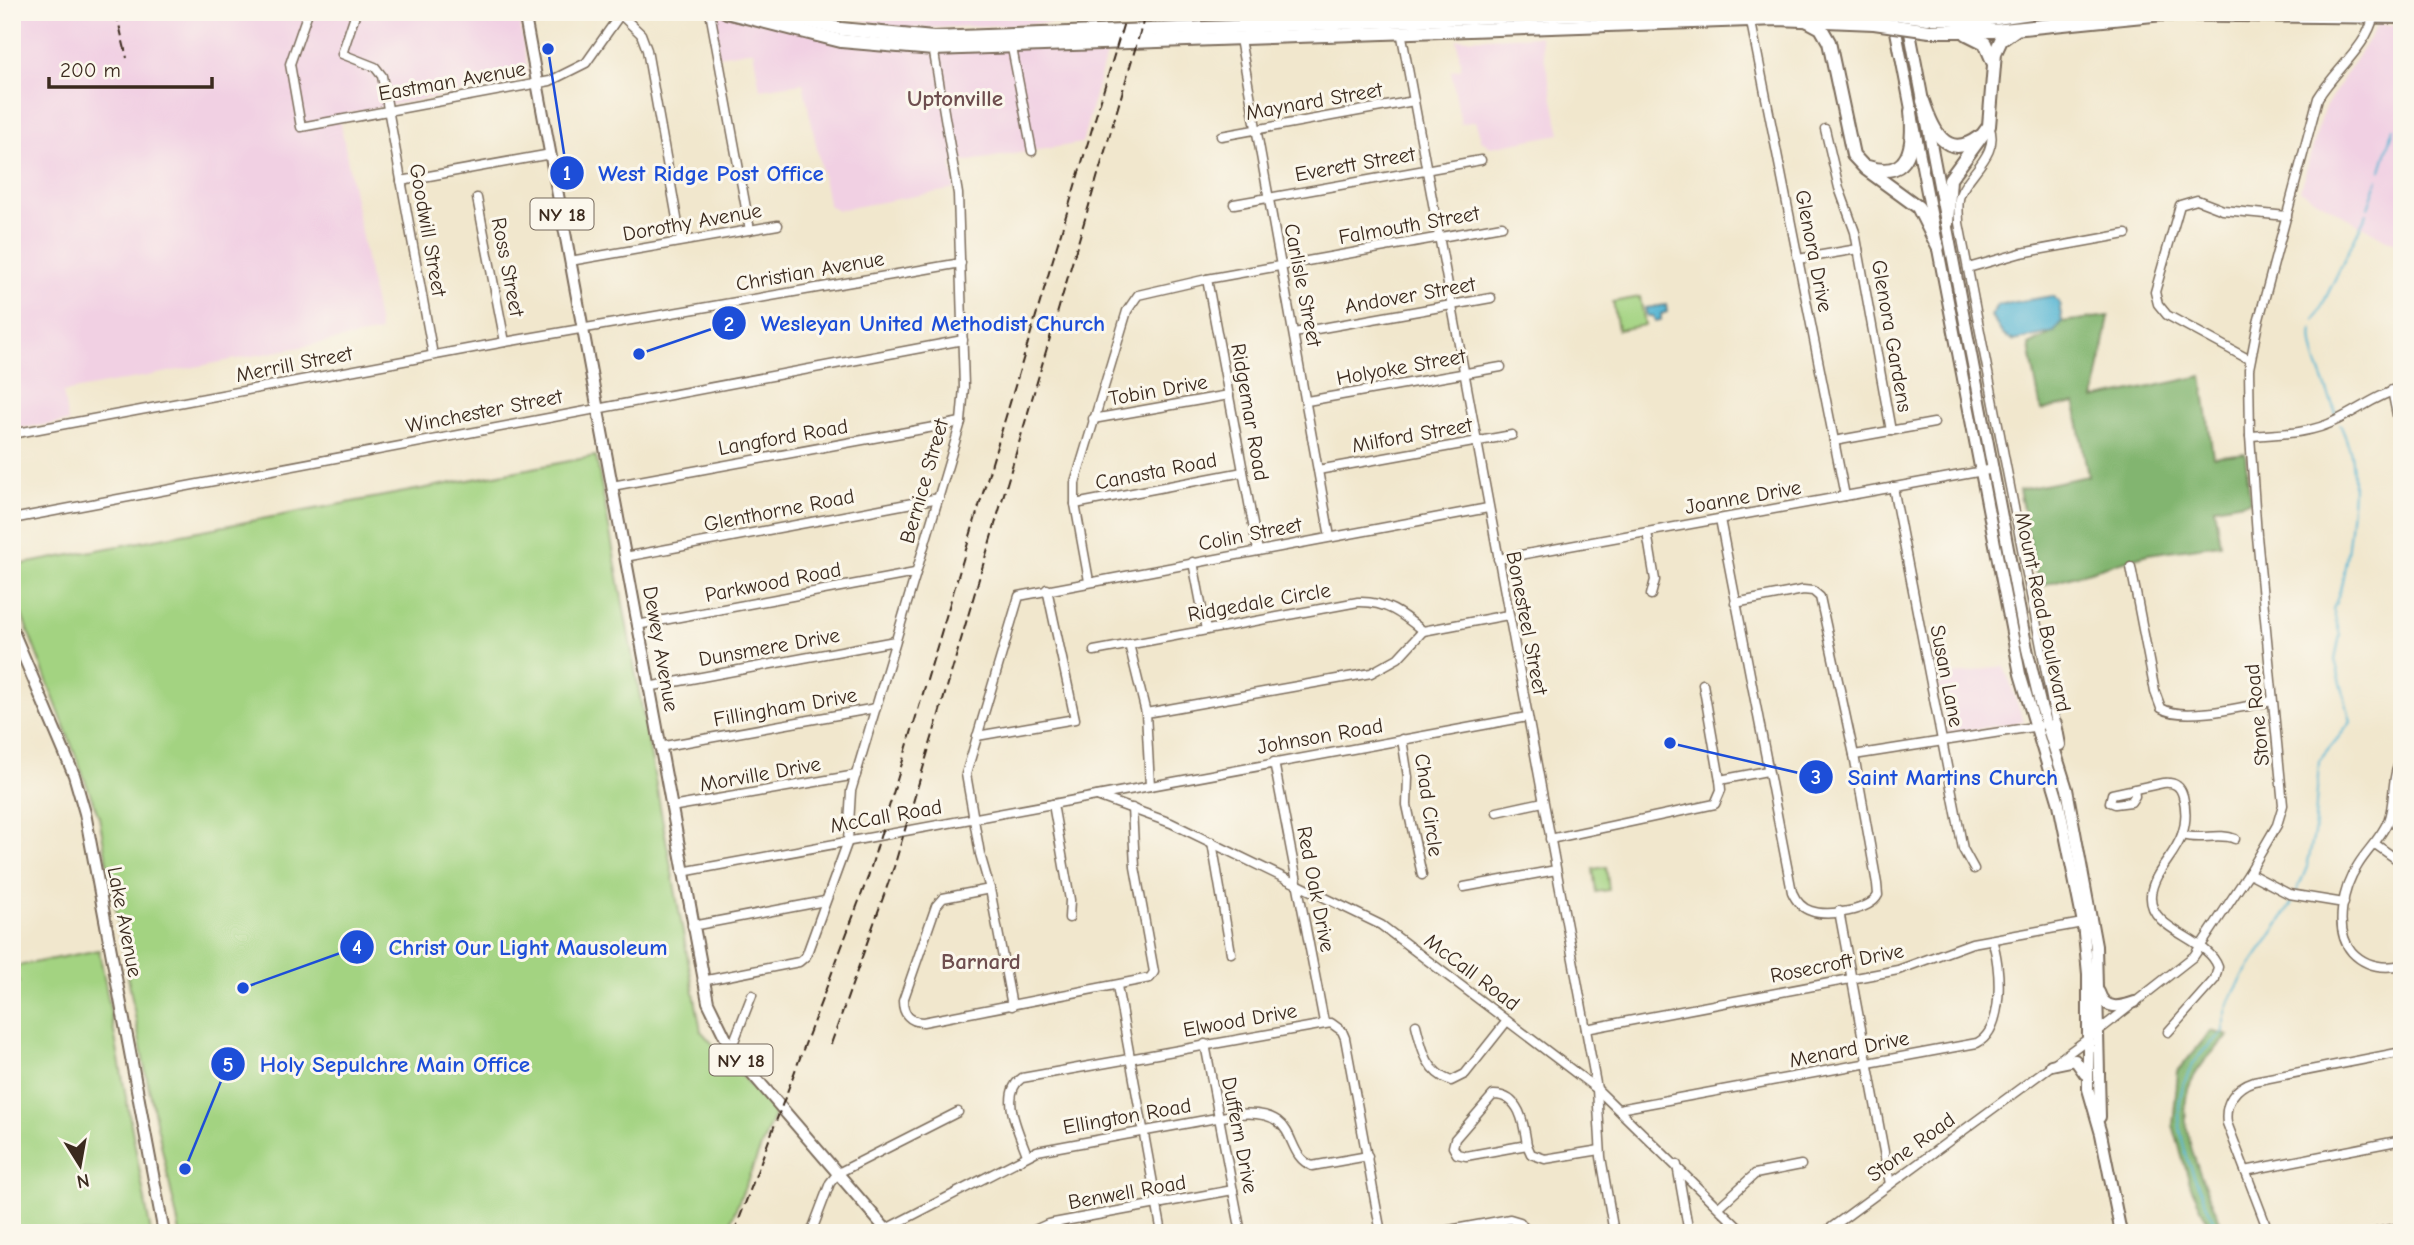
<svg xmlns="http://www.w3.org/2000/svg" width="2414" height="1245" font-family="'Comic Neue',sans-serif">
	<rect width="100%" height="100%" fill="#fbf7ec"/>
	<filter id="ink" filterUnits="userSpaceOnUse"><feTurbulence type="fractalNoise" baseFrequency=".0143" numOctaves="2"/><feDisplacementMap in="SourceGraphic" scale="14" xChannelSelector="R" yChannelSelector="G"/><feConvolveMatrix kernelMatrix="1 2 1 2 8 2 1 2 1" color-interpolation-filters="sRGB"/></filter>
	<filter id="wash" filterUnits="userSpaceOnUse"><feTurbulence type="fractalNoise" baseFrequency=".00686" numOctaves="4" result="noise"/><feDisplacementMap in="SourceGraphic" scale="28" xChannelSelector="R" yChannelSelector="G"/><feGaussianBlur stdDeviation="1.57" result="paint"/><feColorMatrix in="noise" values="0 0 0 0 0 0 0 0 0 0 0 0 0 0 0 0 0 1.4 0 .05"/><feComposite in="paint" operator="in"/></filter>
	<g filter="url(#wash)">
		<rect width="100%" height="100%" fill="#f1e7cd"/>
		<g fill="#f1d0e3">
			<path d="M 12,12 L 448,12 L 456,19 L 491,12 L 518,12 L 528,71 L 520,80 L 500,85 L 339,115 L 380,332 L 63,392 L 68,422 L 12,429 Z"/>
			<path d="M 710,12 L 726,12 L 783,28 L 1109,44 L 1082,143 L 951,164 L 955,189 L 837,210 L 829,206 L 803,83 L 760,89 L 753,50 L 718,56 Z"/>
			<path d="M 824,12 L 1288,12 L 1288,14 L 903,29 Z"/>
			<path d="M 2378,24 L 2402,27 L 2402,244 L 2386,240 L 2300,190 L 2324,109 Z"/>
			<path d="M 1540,36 L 1560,134 L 1491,147 L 1482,141 L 1475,121 L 1461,124 L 1451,70 L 1461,69 L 1457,39 Z"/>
			<path d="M 2004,666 L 2024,722 L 1947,733 L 1937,678 Z"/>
		</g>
		<g fill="#a3d381" stroke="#6f7e50" stroke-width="2">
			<path d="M 1640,297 L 1645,325 L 1618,330 L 1613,302 Z"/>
			<path d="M 596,456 L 701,1031 L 775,1113 L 726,1233 L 180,1233 L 144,1065 L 99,817 L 12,589 L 12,566 Z"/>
			<path d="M 1606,867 L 1609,890 L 1596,892 L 1593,869 Z"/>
			<path d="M 99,950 L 151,1233 L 12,1233 L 12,984 L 19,982 L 12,967 Z"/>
		</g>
		<g fill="#82b56f" stroke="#5e7046" stroke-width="2">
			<path d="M 2109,316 L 2094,399 L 2202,376 L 2213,457 L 2245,453 L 2250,501 L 2214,507 L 2220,544 L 2148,554 L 2039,586 L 2019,490 L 2088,476 L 2075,403 L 2041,410 L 2029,345 L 2054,332 L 2062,322 Z"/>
			<path d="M 2211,1031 L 2229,1036 C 2214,1050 2200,1064 2191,1082 C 2171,1122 2209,1196 2226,1233 L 2213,1233 L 2191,1187 L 2173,1125 L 2178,1071 Z"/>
		</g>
		<g fill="#54b5d3" stroke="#487078" stroke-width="2">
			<path d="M 2052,296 L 2059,302 L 2062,322 L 2054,332 L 2014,341 L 2003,335 L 1991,316 L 1997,305 Z"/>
			<path d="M 1666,305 L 1667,312 L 1661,314 L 1661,320 L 1655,321 L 1653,316 L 1647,316 L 1645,308 Z"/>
		</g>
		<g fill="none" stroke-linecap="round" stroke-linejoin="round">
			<g stroke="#54b5d3" stroke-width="2">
				<path d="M 2381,170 L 2394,128"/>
				<path d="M 2368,207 L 2378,179"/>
				<path d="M 2315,320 L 2367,213"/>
				<path d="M 2312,329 C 2307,351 2330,393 2337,417"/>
				<path d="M 2297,891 L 2307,867 L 2314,834 L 2319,761 L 2351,722 L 2335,660 L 2340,635 L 2333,609 C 2347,582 2357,484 2351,455 C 2349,444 2344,434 2340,424"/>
				<path d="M 2219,1233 C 2197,1178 2155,1115 2197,1059 C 2204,1048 2215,1041 2224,1032 C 2219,994 2276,937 2293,900"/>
			</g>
		</g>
	</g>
	<g filter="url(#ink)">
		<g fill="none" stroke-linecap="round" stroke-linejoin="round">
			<defs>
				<g id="minor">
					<path d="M 308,12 L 290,64 L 301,127 L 550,81 L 586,63 L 622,12"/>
					<path d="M 356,12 L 342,54 L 375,67 L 382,76 L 433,355"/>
					<path d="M 710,12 L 750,230"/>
					<path d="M 1749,12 L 1845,496"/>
					<path d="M 621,15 L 641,34 L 647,50 L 681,241"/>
					<path d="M 1401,31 L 1597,1089 L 1601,1157 L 1614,1233"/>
					<path d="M 1240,39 L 1330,537"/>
					<path d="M 1012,48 L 1032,151"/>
					<path d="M 1989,126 C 2001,153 1968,173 1960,195 C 1957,204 1959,214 1959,223 L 2056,724 L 2052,725"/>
					<path d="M 1825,129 L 1839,188 L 1855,232 L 1891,431"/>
					<path d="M 1221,136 L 1414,101"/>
					<path d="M 401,181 L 551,154"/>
					<path d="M 477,198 L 505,342"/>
					<path d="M 1234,204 L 1481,160"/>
					<path d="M 1798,259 L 1858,249"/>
					<path d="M 570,261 L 778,225"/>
					<path d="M 1968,268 L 2021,253 L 2126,234"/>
					<path d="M 1207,279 L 1258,551"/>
					<path d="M 1294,333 L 1491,298"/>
					<path d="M 2250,360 L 2167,315 L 2158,304 L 2155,292 L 2180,205 L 2197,200 L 2223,210 L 2287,216"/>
					<path d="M 2392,390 L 2402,440"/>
					<path d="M 1307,401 L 1501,367"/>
					<path d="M 1093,419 L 1229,395"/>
					<path d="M 12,434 L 505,342 L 961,263"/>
					<path d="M 2250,436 C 2279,434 2311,434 2337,420 C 2360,409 2377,395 2402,388"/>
					<path d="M 1834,441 L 1934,423"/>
					<path d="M 1318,470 L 1512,435"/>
					<path d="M 612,486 L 961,422"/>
					<path d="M 1893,487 L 1963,849 L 1974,869"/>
					<path d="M 1075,504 L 1243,472"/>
					<path d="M 12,519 L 963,340"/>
					<path d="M 1720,519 L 1792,892 C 1796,901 1801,908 1811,911 C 1827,917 1870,911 1878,895 L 1877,884 L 1854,755 L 1820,597 L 1813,591 L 1803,590 L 1735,603"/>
					<path d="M 1647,532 L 1655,580 L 1651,595"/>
					<path d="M 625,557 L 939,498"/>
					<path d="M 1498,559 L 1994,469"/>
					<path d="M 1193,562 L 1206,630"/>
					<path d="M 2131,567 L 2155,692 L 2161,708 C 2183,722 2247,706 2272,701"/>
					<path d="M 1089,581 L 1075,504 L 1075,483 L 1127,311 L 1138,295 L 1207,279 L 1502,226"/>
					<path d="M 637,625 L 915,573"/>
					<path d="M 1129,644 L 1146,713 L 1150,786"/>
					<path d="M 1094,651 L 1358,602 C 1386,601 1402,614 1423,631 L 1508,615"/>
					<path d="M 648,687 L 895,641"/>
					<path d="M 1146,713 L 1371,673 L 1398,658 L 1423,631"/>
					<path d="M 977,736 L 1075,719 L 1047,589"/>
					<path d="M 1402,739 L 1408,777 L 1407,805 L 1422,875"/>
					<path d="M 659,747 L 876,708"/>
					<path d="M 1854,755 L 2039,726"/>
					<path d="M 2402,758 C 2390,777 2396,801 2388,821 C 2381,838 2367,850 2358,865 C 2343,887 2333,930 2352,952 C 2366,967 2383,969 2402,965"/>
					<path d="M 1274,762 L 1324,1022"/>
					<path d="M 1720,780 L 1767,771"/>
					<path d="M 2134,789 L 2135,796 L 2131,802 L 2115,804 L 2110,802 L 2112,794 L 2163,783 C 2174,782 2180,785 2183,796 C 2196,847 2154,862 2151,895 C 2148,931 2208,937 2218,967 L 2215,979 L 2168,1032"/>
					<path d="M 1097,796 L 1171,823 L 1381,925 L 1597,1089 L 1744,1233"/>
					<path d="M 1053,804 L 1070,900 L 1069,918"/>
					<path d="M 671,807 L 856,775"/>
					<path d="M 1497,812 L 1543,802"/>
					<path d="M 2182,835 C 2201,841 2219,832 2235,839"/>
					<path d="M 1550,839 L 1715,804 L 1721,790 L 1720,780 L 1703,684"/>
					<path d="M 1212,842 L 1231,953"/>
					<path d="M 2375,844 L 2402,863"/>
					<path d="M 682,872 L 1527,717"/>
					<path d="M 2249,873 L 2289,894 L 2344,903"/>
					<path d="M 1464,887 L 1556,870"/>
					<path d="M 990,889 L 943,898 L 936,906 L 903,1001 C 903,1014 910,1022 923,1022 L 1150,978 L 1154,972 L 1135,867 L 1132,808"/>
					<path d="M 1839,911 L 1890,1184"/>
					<path d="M 692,926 L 825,901"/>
					<path d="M 702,981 L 799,962 L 806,956 L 848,841 L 851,791 L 961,422 L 964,387 L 958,194 L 933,47"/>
					<path d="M 1117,986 L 1162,1233"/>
					<path d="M 1012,1006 L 990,889 L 980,854 L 966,774 L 1019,596 L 1488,508"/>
					<path d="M 1416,1025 C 1422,1049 1426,1072 1451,1081 L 1465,1074 L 1507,1021"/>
					<path d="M 1586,1029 L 1898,970 L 1972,943 L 2088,922"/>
					<path d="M 1205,1044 L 1241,1233"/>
					<path d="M 731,1049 L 752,995"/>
					<path d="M 1493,1095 C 1520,1094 1524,1124 1527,1145 L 1466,1156 L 1457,1154 L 1453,1147 L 1455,1139 Z"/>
					<path d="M 1619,1109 L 1977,1043 C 2005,1029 2001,965 1992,940"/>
					<path d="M 1527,1145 L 1531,1154 L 1545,1159 L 1600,1150"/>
					<path d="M 1027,1155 C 1020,1134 998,1094 1022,1078 L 1331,1023 L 1342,1031 L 1345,1038 L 1381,1233"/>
					<path d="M 1677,1165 L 1689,1233"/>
					<path d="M 2245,1171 L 2402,1140"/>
					<path d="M 1719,1207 L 1755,1174 L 1801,1165"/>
					<path d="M 886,1229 L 1037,1151 L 1238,1114 C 1303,1109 1281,1153 1312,1166 L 1368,1156"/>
					<path d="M 811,1233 L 830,1183 L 838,1173 L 958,1112"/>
					<path d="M 1028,1233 L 1048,1224 L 1233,1190"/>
					<path d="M 1433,1233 L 1510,1219 L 1520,1222 L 1528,1233"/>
					<path d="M 1824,1233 L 2097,1032 L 2194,956 L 2249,873 L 2277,825 L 2283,805 L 2257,536 L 2250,436 L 2249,369 L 2258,323 L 2318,98 C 2336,69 2367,47 2374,15"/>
					<path d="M 2269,1233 L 2227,1123 C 2224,1103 2235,1087 2254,1081 L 2402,1052"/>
					<path d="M 2373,1233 L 2402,1227"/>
				</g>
				<g id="major">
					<path d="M 524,12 L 708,1002 L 731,1049 L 889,1233"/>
					<path d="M 1894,21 L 2020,674 L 2059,804 L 2083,923 L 2088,974 L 2088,1089 L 2101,1134 L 2121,1233"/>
					<path d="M 1908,22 L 2027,649 L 2040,703 L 2067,789 L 2096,946 L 2100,1117"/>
					<path d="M 12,629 L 74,775 L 85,813 L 164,1233"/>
					<path d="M 2056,724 L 2060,745"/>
					<path d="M 2099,992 C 2105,1011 2120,1007 2135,1002"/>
					<path d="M 2051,1065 L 2075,1060 L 2085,1074"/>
				</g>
				<g id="highway">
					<path d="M 726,12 L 841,41 L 933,49 L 1778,19 L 1874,23"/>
					<path d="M 770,12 L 841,29 L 933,38 L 1636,12"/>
					<path d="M 1928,18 L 1983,20 L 2038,12"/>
					<path d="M 1806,20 L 1821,28 L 1829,42 L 1853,155 L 1866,169 L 1918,207 L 1938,247"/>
					<path d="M 1930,31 L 1993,31 L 2163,14 L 2402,17"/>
					<path d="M 1967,34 L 1985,43 L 1993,62"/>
					<path d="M 1923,101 C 1932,128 1945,162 1979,137"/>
					<path d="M 1868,167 C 1912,181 1914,142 1911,111"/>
					<path d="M 1947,223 L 1950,179 L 1989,126 L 1995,53 L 2001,40 L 2015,30"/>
				</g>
			</defs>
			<use href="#minor" stroke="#7b6c5b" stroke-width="11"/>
			<use href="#major" stroke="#7b6c5b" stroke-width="14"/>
			<use href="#highway" stroke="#7b6c5b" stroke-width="16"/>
			<use href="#minor" stroke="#fff" stroke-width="8"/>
			<use href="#major" stroke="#fff" stroke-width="10"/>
			<use href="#highway" stroke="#fff" stroke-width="12"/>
			<g stroke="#3b2a1e" stroke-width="2" stroke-dasharray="10 5" stroke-linecap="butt">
				<path d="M 116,12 L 127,58"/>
				<path d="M 831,1044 L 894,867 L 1146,12"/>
				<path d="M 734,1233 L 868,877 L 1127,12"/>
			</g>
			<defs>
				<g id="highway-bridge">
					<path d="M 1881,12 L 1928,18"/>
					<path d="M 1874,23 L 1930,31"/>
				</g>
			</defs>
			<use href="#highway-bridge" stroke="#7b6c5b" stroke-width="16" stroke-linecap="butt"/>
			<use href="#highway-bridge" stroke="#fff" stroke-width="12"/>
		</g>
	</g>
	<g text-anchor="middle" stroke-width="6" stroke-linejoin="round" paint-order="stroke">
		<g fill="#fbf7ec" stroke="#75685c" stroke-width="2">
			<rect x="530.5" y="198.5" width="63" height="31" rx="5"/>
			<rect x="709.5" y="1044.5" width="63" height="31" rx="5"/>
		</g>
		<g font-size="19" font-weight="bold" fill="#3b2a1e">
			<text x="562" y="221">NY 18</text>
			<text x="741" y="1067">NY 18</text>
		</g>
		<g font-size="21" fill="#3b2a1e" stroke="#fbf7ec">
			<text transform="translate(452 81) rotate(-10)" y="7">Eastman Avenue</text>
			<text transform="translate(1314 101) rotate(-10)" y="7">Maynard Street</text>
			<text transform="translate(1355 164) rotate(-10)" y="7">Everett Street</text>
			<text transform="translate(692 222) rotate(-10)" y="7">Dorothy Avenue</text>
			<text transform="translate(1409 225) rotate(-10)" y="7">Falmouth Street</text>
			<text transform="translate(428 230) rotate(80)" y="7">Goodwill Street</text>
			<text transform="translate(1814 251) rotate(79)" y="7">Glenora Drive</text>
			<text transform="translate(508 267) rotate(79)" y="7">Ross Street</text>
			<text transform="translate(810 271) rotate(-10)" y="7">Christian Avenue</text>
			<text transform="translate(1303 285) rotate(79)" y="7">Carlisle Street</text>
			<text transform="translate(1410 295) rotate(-10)" y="7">Andover Street</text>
			<text transform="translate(1892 336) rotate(80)" y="7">Glenora Gardens</text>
			<text transform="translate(294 364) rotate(-11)" y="7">Merrill Street</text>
			<text transform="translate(1401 367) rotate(-10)" y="7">Holyoke Street</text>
			<text transform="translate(1158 390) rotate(-10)" y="7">Tobin Drive</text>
			<text transform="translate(484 411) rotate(-11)" y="7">Winchester Street</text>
			<text transform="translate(1250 412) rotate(80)" y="7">Ridgemar Road</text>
			<text transform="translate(1412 435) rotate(-10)" y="7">Milford Street</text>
			<text transform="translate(783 437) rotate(-10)" y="7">Langford Road</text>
			<text transform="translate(1156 471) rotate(-11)" y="7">Canasta Road</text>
			<text transform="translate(924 481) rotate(-74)" y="7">Bernice Street</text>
			<text transform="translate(1743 497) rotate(-10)" y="7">Joanne Drive</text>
			<text transform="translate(779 510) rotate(-11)" y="7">Glenthorne Road</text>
			<text transform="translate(1250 534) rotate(-11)" y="7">Colin Street</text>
			<text transform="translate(773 582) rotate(-11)" y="7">Parkwood Road</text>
			<text transform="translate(1259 602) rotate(-10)" y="7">Ridgedale Circle</text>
			<text transform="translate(2043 612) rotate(78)" y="7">Mount Read Boulevard</text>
			<text transform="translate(1527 623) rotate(79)" y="7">Bonesteel Street</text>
			<text transform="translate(769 647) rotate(-10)" y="7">Dunsmere Drive</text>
			<text transform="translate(661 649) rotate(80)" y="7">Dewey Avenue</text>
			<text transform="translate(1947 676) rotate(79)" y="7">Susan Lane</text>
			<text transform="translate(785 707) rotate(-10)" y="7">Fillingham Drive</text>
			<text transform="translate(2257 715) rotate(-96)" y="7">Stone Road</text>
			<text transform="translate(1320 736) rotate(-10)" y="7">Johnson Road</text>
			<text transform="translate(760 774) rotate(-10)" y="7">Morville Drive</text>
			<text transform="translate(1429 805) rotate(82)" y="7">Chad Circle</text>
			<text transform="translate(886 816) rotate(-10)" y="7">McCall Road</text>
			<text transform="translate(1316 889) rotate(79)" y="7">Red Oak Drive</text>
			<text transform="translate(125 922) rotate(79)" y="7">Lake Avenue</text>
			<text transform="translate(1837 963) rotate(-11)" y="7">Rosecroft Drive</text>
			<text transform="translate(1472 972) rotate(37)" y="7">McCall Road</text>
			<text transform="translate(1240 1020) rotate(-10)" y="7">Elwood Drive</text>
			<text transform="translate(1849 1049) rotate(-11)" y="7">Menard Drive</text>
			<text transform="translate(1127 1116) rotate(-10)" y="7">Ellington Road</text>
			<text transform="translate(1240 1135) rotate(79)" y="7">Duffern Drive</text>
			<text transform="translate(1911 1147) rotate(-36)" y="7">Stone Road</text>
			<text transform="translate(1127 1192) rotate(-10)" y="7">Benwell Road</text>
		</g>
		<g font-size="23" font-weight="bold" fill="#6e4e4f" stroke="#fbf7ec">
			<text x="955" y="106">Uptonville</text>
			<text x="981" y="969">Barnard</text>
		</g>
	</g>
	<path fill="none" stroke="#1d4ed8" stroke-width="2.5" d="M548 49L567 173M639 354L729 323M1670 743L1816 777M243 988L357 947M185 1169L228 1064"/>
	<g fill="#1d4ed8" stroke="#fbf7ec" stroke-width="2.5">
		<circle cx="548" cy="49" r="7"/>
		<circle cx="639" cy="354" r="7"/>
		<circle cx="1670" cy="743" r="7"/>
		<circle cx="243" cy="988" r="7"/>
		<circle cx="185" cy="1169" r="7"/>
		<circle cx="567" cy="173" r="18"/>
		<circle cx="729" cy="323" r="18"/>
		<circle cx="1816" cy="777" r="18"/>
		<circle cx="357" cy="947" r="18"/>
		<circle cx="228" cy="1064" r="18"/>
	</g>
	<g font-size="21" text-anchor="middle" font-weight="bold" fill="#fff">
		<text x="567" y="180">1</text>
		<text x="729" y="331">2</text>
		<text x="1816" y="784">3</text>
		<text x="357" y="954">4</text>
		<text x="228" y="1072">5</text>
	</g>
	<g font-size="23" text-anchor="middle" font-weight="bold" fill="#1d4ed8" stroke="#fbf7ec" stroke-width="6" stroke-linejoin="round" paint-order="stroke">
		<text x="711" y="181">West Ridge Post Office</text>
		<text x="933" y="331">Wesleyan United Methodist Church</text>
		<text x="1953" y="785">Saint Martins Church</text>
		<text x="528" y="955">Christ Our Light Mausoleum</text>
		<text x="395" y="1072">Holy Sepulchre Main Office</text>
	</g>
	<rect width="2414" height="1245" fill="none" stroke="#fbf7ec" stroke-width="42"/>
	<g transform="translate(80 1165) rotate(169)" stroke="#fbf7ec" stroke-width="5" paint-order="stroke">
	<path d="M0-5L12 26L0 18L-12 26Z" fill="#3b2a1e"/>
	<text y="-10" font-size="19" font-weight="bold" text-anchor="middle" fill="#3b2a1e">N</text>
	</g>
	<path d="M49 77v10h163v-10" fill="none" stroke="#3b2a1e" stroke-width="3.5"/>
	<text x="60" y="77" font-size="21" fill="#3b2a1e" stroke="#fbf7ec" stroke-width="5" paint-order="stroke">200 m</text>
</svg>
